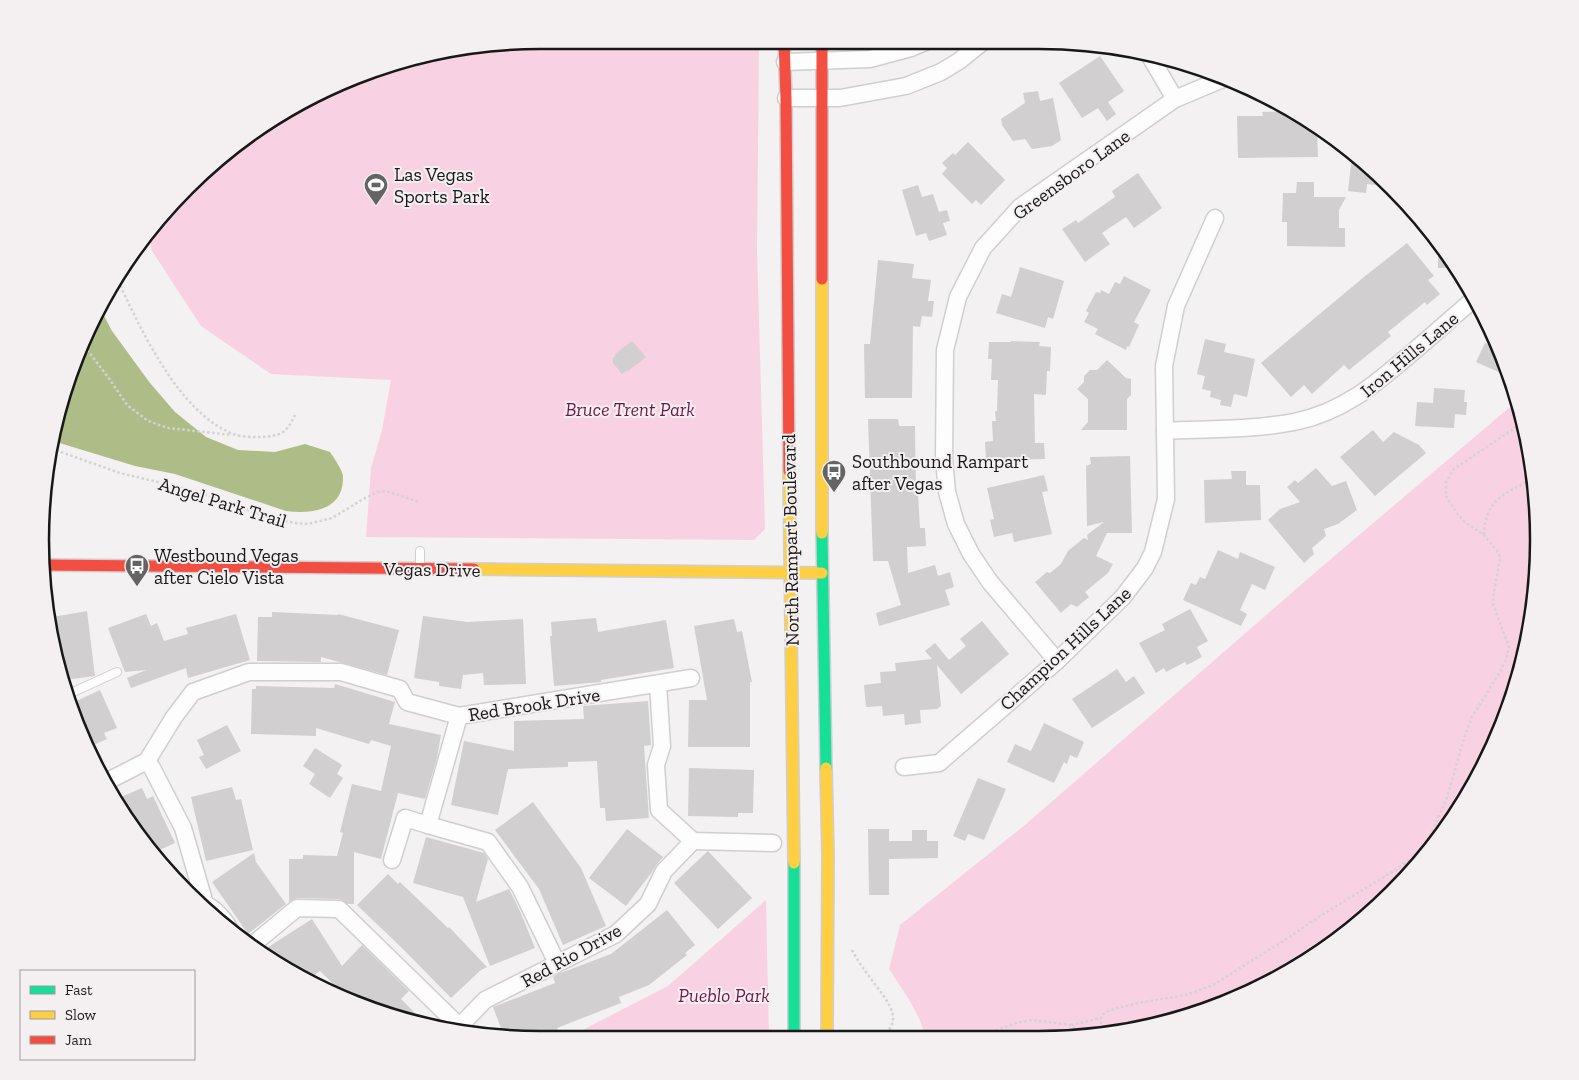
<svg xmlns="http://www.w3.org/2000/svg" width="1579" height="1080" font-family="'Zilla Slab',serif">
	<rect width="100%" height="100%" fill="#f3f1f2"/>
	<g fill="#f8d1e3">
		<path d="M 540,40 L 759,40 L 757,251 L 765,529 L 754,540 L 366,537 L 371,468 L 382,430 L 391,380 L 271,374 L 201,326 L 152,251 L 148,231 L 164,211 L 262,124 L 348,78 L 410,57 Z"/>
		<path d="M 1517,401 L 1529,443 L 1539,540 L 1529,638 L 1501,732 L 1455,818 L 1392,894 L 1377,907 L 1258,989 L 1136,1030 L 1039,1040 L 923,1040 C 929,1025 898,983 889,969 L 900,925 L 1025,825 L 1318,570 Z"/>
		<path d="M 766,900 L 769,1040 L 563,1040 L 668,986 Z"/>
	</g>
	<path fill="#aebc87" d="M 100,308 L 112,331 L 150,383 L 175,412 L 206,437 L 238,450 L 275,452 L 305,444 L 330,452 C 334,458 342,469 343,476 C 344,511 312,514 286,511 L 175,474 L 135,466 L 53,441 L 78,348 Z"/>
	<g fill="#d1cfd0">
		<path d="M 1100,56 L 1124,91 L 1108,102 L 1116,114 L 1107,121 L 1098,108 L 1082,118 L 1059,83 Z"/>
		<path d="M 1038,91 L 1040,101 L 1053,98 L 1061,140 L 1052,146 L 1032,149 L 1025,139 L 1013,141 L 1002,125 L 1001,119 L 1025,103 L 1023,93 Z"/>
		<path d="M 1295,111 L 1317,129 L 1318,157 L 1238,158 L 1237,116 L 1263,116 L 1262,112 Z"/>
		<path d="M 968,142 L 1005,180 L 981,205 L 976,200 L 972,204 L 942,174 L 947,168 L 942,163 L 953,153 L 955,155 Z"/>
		<path d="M 1352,155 L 1393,187 L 1367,184 L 1366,193 L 1348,191 Z"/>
		<path d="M 1138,173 L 1162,208 L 1134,228 L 1126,217 L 1102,233 L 1110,244 L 1085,262 L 1062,229 L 1076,220 L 1078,223 L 1115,197 L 1112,191 Z"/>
		<path d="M 1297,182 L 1314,182 L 1314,197 L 1346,197 L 1339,210 L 1339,228 L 1345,228 L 1345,247 L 1287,246 L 1287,222 L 1282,222 L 1283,193 L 1296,193 Z"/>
		<path d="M 918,185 L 922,197 L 933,194 L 939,212 L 947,210 L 950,221 L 943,223 L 947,235 L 929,241 L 926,233 L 916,236 L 902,190 Z"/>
		<path d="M 1438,242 L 1455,262 L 1458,268 L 1438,268 Z"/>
		<path d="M 1407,243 L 1434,276 L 1428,280 L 1440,294 L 1427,305 L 1425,302 L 1388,332 L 1391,336 L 1349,370 L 1344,365 L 1312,394 L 1304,385 L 1291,397 L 1261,363 L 1364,277 Z"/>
		<path d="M 878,260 L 914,264 L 912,278 L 931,280 L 928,301 L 934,301 L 932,317 L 922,316 L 920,327 L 913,326 L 912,398 L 865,398 L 864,344 L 870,344 Z"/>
		<path d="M 1020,267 L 1064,281 L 1053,319 L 1048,317 L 1045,328 L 996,313 L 1002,294 L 1011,297 Z"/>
		<path d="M 1124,276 L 1151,290 L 1134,322 L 1139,325 L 1129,347 L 1127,346 L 1126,350 L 1095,334 L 1098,329 L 1084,322 L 1089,313 L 1086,311 L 1096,292 L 1100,293 L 1101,290 L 1109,294 L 1115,282 L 1120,284 Z"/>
		<path d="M 1205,339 L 1226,344 L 1224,352 L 1255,359 L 1247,397 L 1234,394 L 1231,407 L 1220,405 L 1221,400 L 1210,397 L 1211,391 L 1202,389 L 1205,376 L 1197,374 Z"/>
		<path d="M 632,341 L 646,357 L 628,371 L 627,370 L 622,374 L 613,363 L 613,358 L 616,355 L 615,354 Z"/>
		<path d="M 1011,341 L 1040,342 L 1039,346 L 1051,347 L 1050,371 L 1047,371 L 1046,395 L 1034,394 L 1035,443 L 1044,443 L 1045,459 L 986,461 L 985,442 L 993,441 L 992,421 L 996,421 L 995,411 L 997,411 L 998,380 L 991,380 L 992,359 L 988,359 L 989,342 L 1011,342 Z"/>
		<path d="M 1485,343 L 1501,350 L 1510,377 L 1476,362 Z"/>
		<path d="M 1107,360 L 1126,378 L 1131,379 L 1131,395 L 1127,399 L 1127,430 L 1081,430 L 1088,422 L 1088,399 L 1077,389 L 1084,382 L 1084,376 L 1090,370 L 1097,370 Z"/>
		<path d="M 1434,388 L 1465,390 L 1464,402 L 1467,402 L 1466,415 L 1455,414 L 1454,428 L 1415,426 L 1417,402 L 1433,403 Z"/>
		<path d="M 868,419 L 898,419 L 899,426 L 915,426 L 916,494 L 918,494 L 920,528 L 925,528 L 926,546 L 907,547 L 908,573 L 935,565 L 938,576 L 950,572 L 954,587 L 945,590 L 950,605 L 879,626 L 876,613 L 901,605 L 888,561 L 873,561 Z"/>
		<path d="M 1373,430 L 1383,442 L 1394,432 L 1419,445 L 1426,453 L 1375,496 L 1340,457 Z"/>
		<path d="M 1130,456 L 1132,533 L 1107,533 L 1096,556 L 1113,564 L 1108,573 L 1085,592 L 1089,597 L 1077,607 L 1071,604 L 1061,613 L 1035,582 L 1047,572 L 1050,573 L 1061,564 L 1068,551 L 1084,538 L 1088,540 L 1087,535 L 1104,522 L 1087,526 L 1086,466 L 1091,464 L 1090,457 Z"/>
		<path d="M 1316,468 L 1332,486 L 1346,481 L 1357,510 L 1338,524 L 1324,529 L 1326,536 L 1312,548 L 1314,554 L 1304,563 L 1268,520 L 1280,509 L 1300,502 L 1287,487 L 1295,480 L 1298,483 Z"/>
		<path d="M 1231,471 L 1246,471 L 1246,485 L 1260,485 L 1261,520 L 1205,523 L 1204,480 L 1232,479 Z"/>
		<path d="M 1044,475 L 1048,491 L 1042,492 L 1052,534 L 1014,542 L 1012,533 L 994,537 L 990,520 L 994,519 L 987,488 Z"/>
		<path d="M 1218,550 L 1238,559 L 1240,552 L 1275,567 L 1265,590 L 1252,584 L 1240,610 L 1247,614 L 1241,626 L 1183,600 L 1191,583 L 1196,585 L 1200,577 L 1205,579 Z"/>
		<path d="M 1190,609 L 1208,641 L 1197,647 L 1202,657 L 1187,665 L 1185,662 L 1166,672 L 1164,668 L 1156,673 L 1139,643 L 1165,630 L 1162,624 Z"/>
		<path d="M 87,611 L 95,676 L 64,680 L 50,637 L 47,618 Z"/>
		<path d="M 272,612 L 338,615 L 338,614 L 399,630 L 387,675 L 321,657 L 321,662 L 257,661 L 258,617 L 272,617 Z"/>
		<path d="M 146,614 L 151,626 L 157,623 L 164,641 L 188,634 L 186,628 L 236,614 L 250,660 L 188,678 L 186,668 L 131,688 L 127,678 L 146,670 L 125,672 L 108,628 Z"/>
		<path d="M 423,616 L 467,622 L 523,619 L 526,684 L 484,685 L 483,673 L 463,675 L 461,689 L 439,686 L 439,682 L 414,678 Z"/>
		<path d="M 596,618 L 598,632 L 666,620 L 674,668 L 601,680 L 601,682 L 554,686 L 550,636 L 552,636 L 551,622 Z"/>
		<path d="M 734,619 L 737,632 L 742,631 L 752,682 L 750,682 L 750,747 L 688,747 L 689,700 L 707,700 L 694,626 Z"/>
		<path d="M 982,621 L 1009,654 L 961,694 L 937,665 L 941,706 L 937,709 L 920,710 L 921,723 L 905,725 L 904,714 L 883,716 L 882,706 L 866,707 L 864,685 L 881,683 L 880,672 L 896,671 L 895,663 L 932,659 L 925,651 L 935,643 L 949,660 L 966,646 L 960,639 Z"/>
		<path d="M 1117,669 L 1126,682 L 1134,676 L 1145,693 L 1092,728 L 1072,699 Z"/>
		<path d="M 335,684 L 395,702 L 389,724 L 441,735 L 437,758 L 425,799 L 398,793 L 381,859 L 354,852 L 354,904 L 348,904 L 339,899 L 297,898 L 289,902 L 289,859 L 303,859 L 303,855 L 337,856 L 343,833 L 340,832 L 352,784 L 381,791 L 391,746 L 371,740 L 369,744 L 316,728 L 316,736 L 251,734 L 252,689 L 256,689 L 256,686 L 334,688 Z"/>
		<path d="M 100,690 L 117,728 L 104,733 L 107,739 L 87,748 L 72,703 Z"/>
		<path d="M 648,701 L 651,745 L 644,746 L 649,818 L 606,821 L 605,808 L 600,808 L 597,761 L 568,762 L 568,767 L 508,769 L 498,815 L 451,805 L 464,741 L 514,751 L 514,721 L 584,719 L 583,706 Z"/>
		<path d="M 1044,723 L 1084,742 L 1077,758 L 1070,755 L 1067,764 L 1064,762 L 1054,783 L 1007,762 L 1015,744 L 1031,751 Z"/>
		<path d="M 227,725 L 241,751 L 206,769 L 199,757 L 204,755 L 197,740 Z"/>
		<path d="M 315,748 L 342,765 L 337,774 L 343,778 L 330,798 L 309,784 L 315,774 L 303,766 Z"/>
		<path d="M 689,768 L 754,770 L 753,813 L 738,813 L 738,817 L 688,816 Z"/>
		<path d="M 978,778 L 1006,789 L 984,840 L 968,834 L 965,841 L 953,836 Z"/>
		<path d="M 232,787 L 236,800 L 241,799 L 253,850 L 206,861 L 191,797 Z"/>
		<path d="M 142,788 L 147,799 L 153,796 L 175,843 L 153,853 L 124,818 L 114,800 Z"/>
		<path d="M 533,802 L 581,868 L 606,926 L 563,945 L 539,889 L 495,830 Z"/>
		<path d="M 627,829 L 663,857 L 657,864 L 652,872 L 626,906 L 589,878 Z"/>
		<path d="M 868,829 L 889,829 L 889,841 L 912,841 L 912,830 L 927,830 L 927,841 L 938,841 L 938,858 L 889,859 L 889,895 L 869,895 Z"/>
		<path d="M 426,837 L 484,853 L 488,859 L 476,902 L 509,889 L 520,911 L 535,948 L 490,966 L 463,897 L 413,883 Z"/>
		<path d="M 708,851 L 752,898 L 718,929 L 674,883 Z"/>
		<path d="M 254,853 L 256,862 L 286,904 L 248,934 L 212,882 Z"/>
		<path d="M 388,874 L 398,884 L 400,882 L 448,928 L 449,927 L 487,967 L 481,970 L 451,998 L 404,950 L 357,905 Z"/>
		<path d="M 667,910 L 695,945 L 685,953 L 687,955 L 649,985 L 619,997 L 621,1003 L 557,1028 L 559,1033 L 541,1040 L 504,1036 L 493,1007 L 555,983 L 553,977 L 558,974 L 611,954 Z"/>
		<path d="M 312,919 L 342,966 L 362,945 L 409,991 L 401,999 L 415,1013 L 409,1020 L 353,1003 L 320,971 L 307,980 L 259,953 Z"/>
	</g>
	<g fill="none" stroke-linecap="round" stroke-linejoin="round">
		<defs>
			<g id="lane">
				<path d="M 420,551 L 420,567"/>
				<path d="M 69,694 L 117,672"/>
			</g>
			<g id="street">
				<path d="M 1148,53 L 1175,99"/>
				<path d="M 785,62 L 870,59 L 911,48 L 930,40"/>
				<path d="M 786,98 L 840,98 L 906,86 L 941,72 L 959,61 L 985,40"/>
				<path d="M 1165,431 C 1207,429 1252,430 1294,422 C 1344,412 1377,383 1414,351 C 1434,334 1454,316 1474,299"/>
				<path d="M 1057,661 L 990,582 L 971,554 L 956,524 L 947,492 L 944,459 L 945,350 L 958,297 L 983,248 L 1020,207 L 1175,99 L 1225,78"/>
				<path d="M 658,684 L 662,746 L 656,765 L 659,810 L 693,841"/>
				<path d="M 459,716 L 428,825 L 488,842 L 520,887 L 557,963"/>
				<path d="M 147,761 L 152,768 L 183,828 L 205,904 C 215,909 225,919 230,930"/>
				<path d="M 904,767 L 939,763 L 1057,661 L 1123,597 L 1145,568 L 1153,552 L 1166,499 L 1164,366 L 1176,306 L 1215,218"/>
				<path d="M 104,783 L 147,761 L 174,717 L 193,692 L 249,672 L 341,672 L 400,689 L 407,702 L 459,716 L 691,678"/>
				<path d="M 693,841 L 773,843"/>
				<path d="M 392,860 L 405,818 L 428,825"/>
				<path d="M 251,946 L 297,908 L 339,909 L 459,1026"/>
				<path d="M 454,1032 L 485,1000 L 616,934 L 648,904 L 664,871 L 693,841"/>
			</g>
			<g id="fast">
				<path d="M 822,533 L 826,768"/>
				<path d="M 794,863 L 794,1040"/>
			</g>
			<g id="slow">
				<path d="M 822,279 L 822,533"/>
				<path d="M 789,471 L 794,863"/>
				<path d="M 474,569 L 822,573"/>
				<path d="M 826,768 L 828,855 L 827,1040"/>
			</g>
			<g id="jam">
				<path d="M 784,40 L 786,98 L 789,471"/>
				<path d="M 822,40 L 822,279"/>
				<path d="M 41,565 L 474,569"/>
			</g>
		</defs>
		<use href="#lane" stroke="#d0cecf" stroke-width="10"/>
		<use href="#street" stroke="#d0cecf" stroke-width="19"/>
		<use href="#fast" stroke="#d0cecf" stroke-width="14"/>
		<use href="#slow" stroke="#d0cecf" stroke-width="14"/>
		<use href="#jam" stroke="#d0cecf" stroke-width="14"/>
		<g stroke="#d4d3d4" stroke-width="2.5" stroke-dasharray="2.5 2.5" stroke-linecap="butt">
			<path d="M 116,277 C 141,329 177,411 233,434 C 241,437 251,437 259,437 C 281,436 286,434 295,415"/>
			<path d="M 81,342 L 108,377 L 127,405 L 148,421 L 168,428 L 232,435"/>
			<path d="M 51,451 L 58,451 L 120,473 L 195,491 L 271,518 L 295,523 L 308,524 L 332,518 L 365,498 L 378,492 L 386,491 L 419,502"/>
			<path d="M 1484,535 C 1485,499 1505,494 1533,478"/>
			<path d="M 852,950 C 858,962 866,972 874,983 C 889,1003 907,1023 876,1040"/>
			<path d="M 1071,1025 L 1101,1018"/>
			<path d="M 1101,1034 L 1101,1018 L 1102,1015 L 1110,1010 L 1138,1003 L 1186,995 L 1213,985 L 1285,940 L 1320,916 L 1392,872 L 1410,860 L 1422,849 L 1432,832 L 1447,798 L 1465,735 L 1472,717 L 1500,672 L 1506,660 L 1509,647 L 1493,604 L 1494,592 L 1500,559 L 1499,553 L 1484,535 L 1466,523 L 1458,515 L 1446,496 L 1446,482 L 1454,469 L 1512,430 L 1523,421"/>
			<path d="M 912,1040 L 961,1039 L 978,1037 L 1016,1023 L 1032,1020 L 1071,1025 L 1082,1036"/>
		</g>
		<use href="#lane" stroke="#fdfdfd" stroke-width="8"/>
		<use href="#street" stroke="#fdfdfd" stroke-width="16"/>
		<use href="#fast" stroke="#16e098" stroke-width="11"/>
		<use href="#slow" stroke="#ffcf43" stroke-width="11"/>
		<use href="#jam" stroke="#f24e42" stroke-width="11"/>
	</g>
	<defs>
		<symbol id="stadium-pin" viewBox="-11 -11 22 30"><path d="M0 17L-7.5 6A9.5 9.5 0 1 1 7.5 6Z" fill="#656464" stroke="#f4f0f2"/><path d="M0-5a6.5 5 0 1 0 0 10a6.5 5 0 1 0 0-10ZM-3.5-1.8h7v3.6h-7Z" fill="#fff"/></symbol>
		<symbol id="bus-pin" viewBox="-11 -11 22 30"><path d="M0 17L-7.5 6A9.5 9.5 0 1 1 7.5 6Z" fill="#656464" stroke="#f4f0f2"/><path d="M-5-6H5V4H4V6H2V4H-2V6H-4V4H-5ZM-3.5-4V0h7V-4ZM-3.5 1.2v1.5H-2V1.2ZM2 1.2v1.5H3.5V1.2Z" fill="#fff"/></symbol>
	</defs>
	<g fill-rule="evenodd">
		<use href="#stadium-pin" x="362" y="171" width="28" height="38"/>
		<use href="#bus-pin" x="820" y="458" width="28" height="38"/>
		<use href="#bus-pin" x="123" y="552" width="28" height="38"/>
	</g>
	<g text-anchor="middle" stroke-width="4" stroke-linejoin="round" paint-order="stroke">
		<g font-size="19" fill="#191818" stroke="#f4f0f2" text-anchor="start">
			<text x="394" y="181">Las Vegas<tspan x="394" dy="22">Sports Park</tspan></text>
			<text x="852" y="468">Southbound Rampart<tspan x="852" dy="22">after Vegas</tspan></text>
			<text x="154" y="562">Westbound Vegas<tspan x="154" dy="22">after Cielo Vista</tspan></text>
		</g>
		<g font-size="19" fill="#191818" stroke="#f4f0f2">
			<text transform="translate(1071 174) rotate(-36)" y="7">Greensboro Lane</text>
			<text transform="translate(1409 354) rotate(-40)" y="7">Iron Hills Lane</text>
			<text transform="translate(223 502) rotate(17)" y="7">Angel Park Trail</text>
			<text transform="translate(790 540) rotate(-91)" y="7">North Rampart Boulevard</text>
			<text transform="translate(432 569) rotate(1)" y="7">Vegas Drive</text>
			<text transform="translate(1065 648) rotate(-43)" y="7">Champion Hills Lane</text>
			<text transform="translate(534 704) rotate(-9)" y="7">Red Brook Drive</text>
			<text transform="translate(571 955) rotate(-29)" y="7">Red Rio Drive</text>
		</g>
		<g font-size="19" font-style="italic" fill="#711549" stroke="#f4f0f2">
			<text x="630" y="416">Bruce Trent Park</text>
			<text x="724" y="1002">Pueblo Park</text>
		</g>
	</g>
	<path d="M0 0H1579V1080H0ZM540 49H1039A491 491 0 0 1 1530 540V540A491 491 0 0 1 1039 1031H540A491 491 0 0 1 49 540V540A491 491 0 0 1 540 49Z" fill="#f4f0f2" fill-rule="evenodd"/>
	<path fill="none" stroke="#191818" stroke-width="2.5" d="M540 49H1039A491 491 0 0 1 1530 540V540A491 491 0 0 1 1039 1031H540A491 491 0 0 1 49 540V540A491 491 0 0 1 540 49Z"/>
	<rect x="20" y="970" width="175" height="90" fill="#f4f0f2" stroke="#9c9a9b"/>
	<rect x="30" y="986" width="25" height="8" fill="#16e098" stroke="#9c9a9b"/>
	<text x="65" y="995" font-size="15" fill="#191818">Fast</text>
	<rect x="30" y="1011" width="25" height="8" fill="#ffcf43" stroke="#9c9a9b"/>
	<text x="65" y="1020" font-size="15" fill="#191818">Slow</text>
	<rect x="30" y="1036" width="25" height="8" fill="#f24e42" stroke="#9c9a9b"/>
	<text x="65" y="1045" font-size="15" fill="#191818">Jam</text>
</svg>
